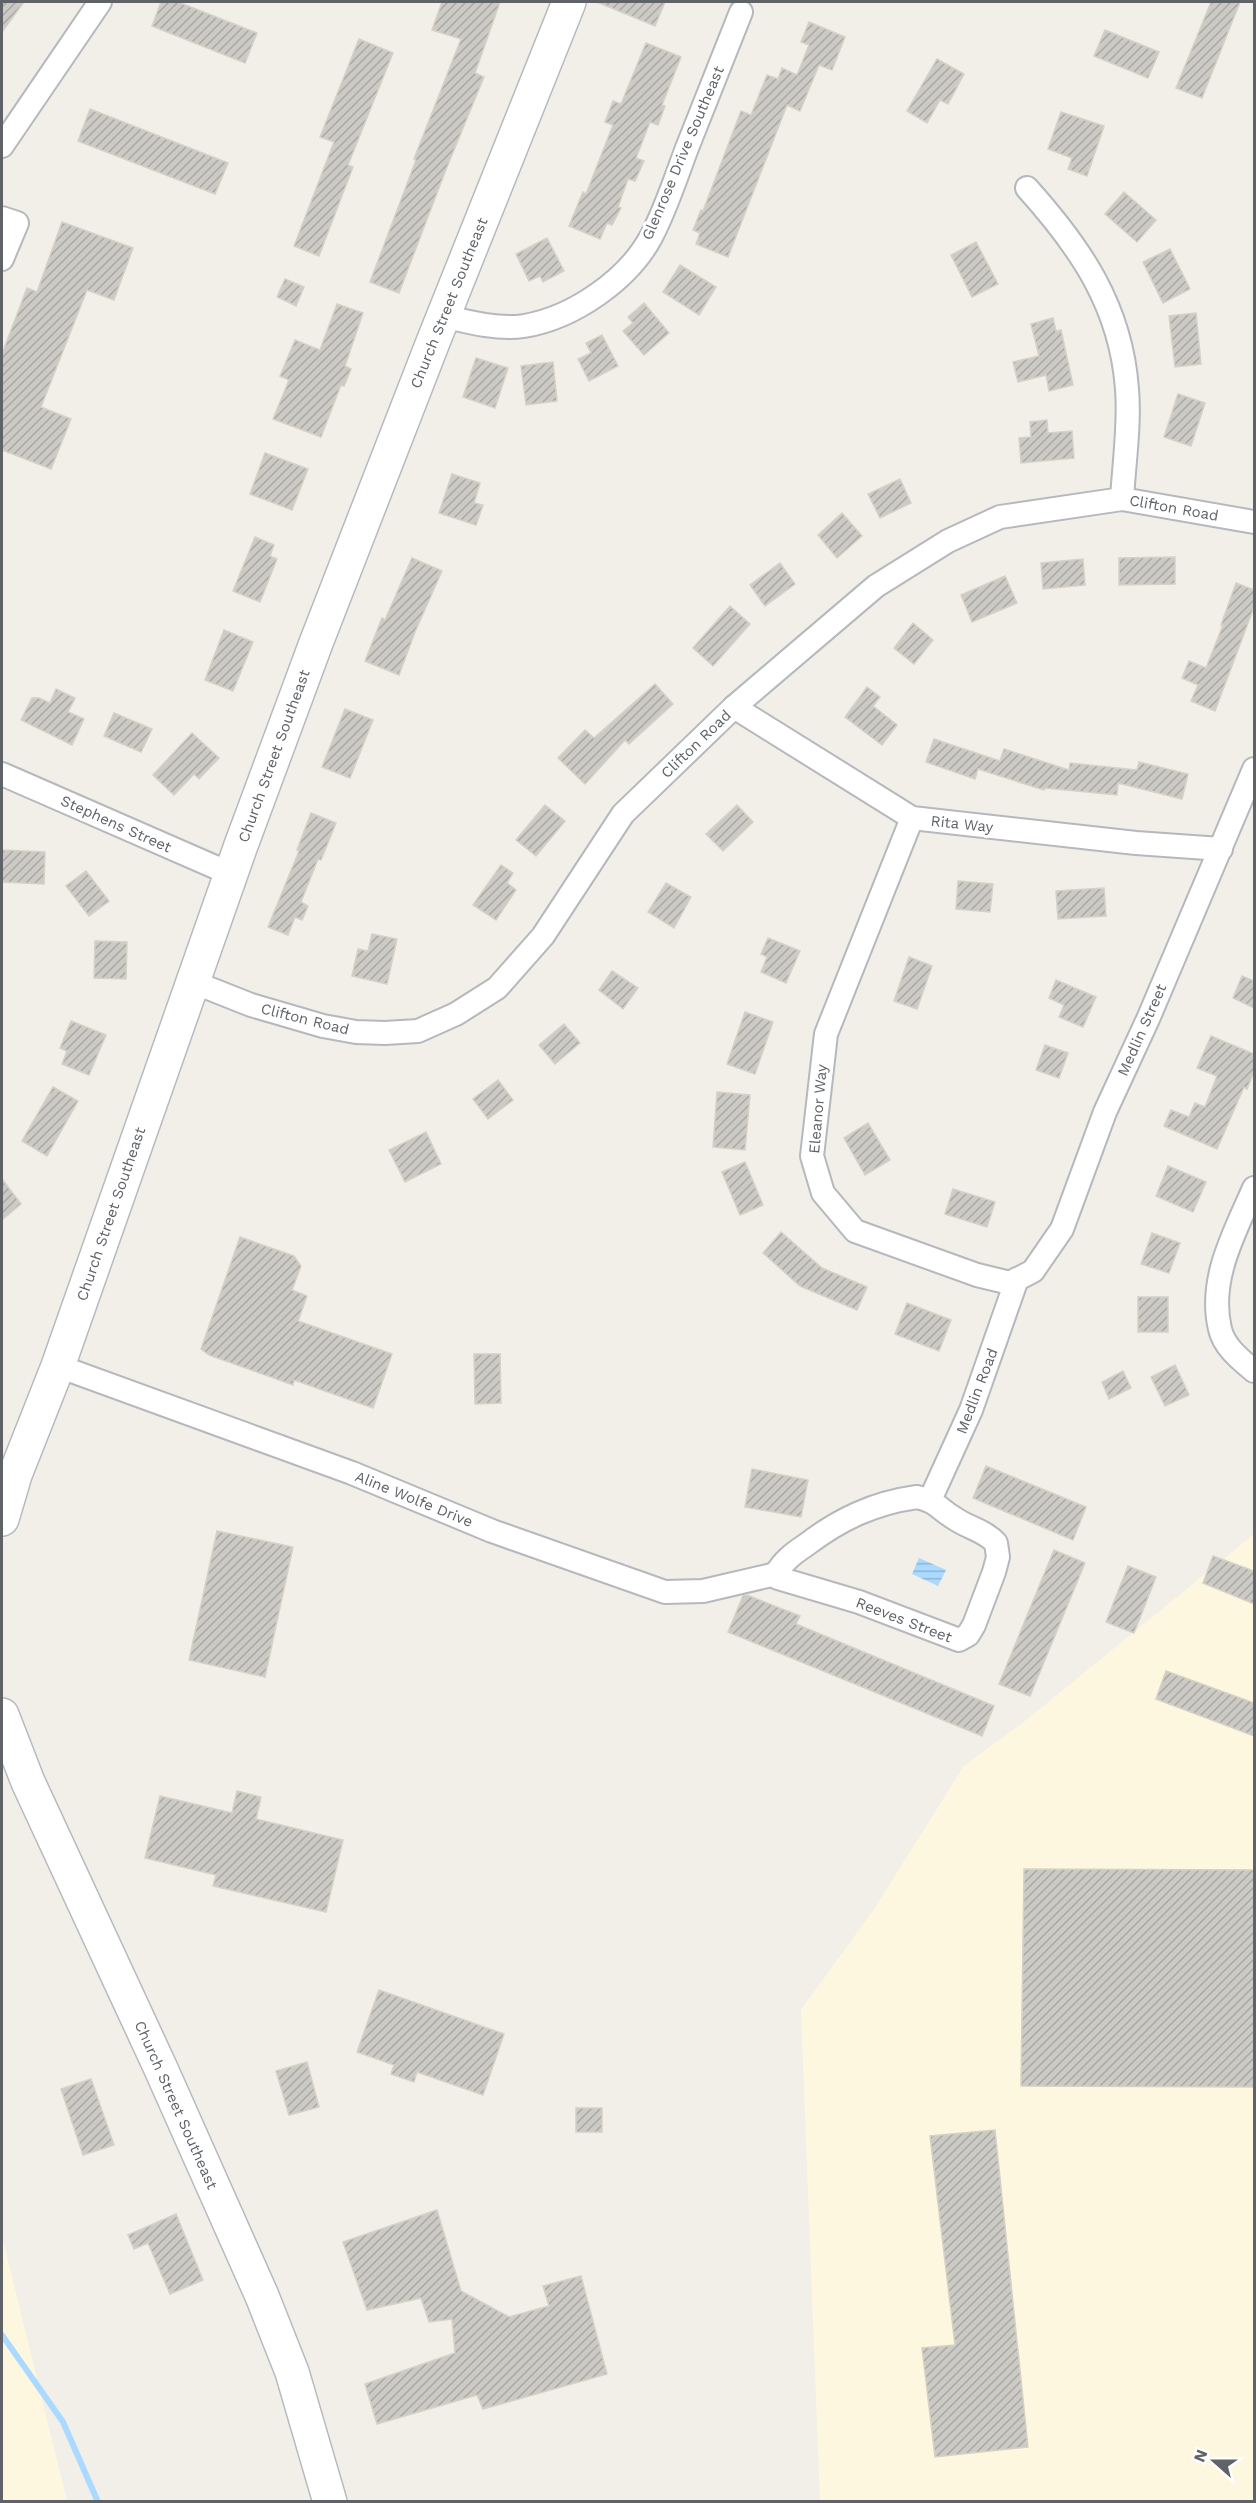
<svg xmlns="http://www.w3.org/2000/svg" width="1256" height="2503" font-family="'Work Sans',sans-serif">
	<defs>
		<pattern id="water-rules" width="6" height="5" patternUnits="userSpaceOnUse" patternTransform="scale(1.5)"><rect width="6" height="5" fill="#aadaff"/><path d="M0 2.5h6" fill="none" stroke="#8eb4d2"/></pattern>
		<pattern id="building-hatch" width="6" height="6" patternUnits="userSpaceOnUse" patternTransform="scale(1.5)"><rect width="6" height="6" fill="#cccac5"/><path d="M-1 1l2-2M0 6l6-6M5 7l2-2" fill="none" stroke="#a9a8a4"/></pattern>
	</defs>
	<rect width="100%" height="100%" fill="#f1efe8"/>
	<g fill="#fef7e0">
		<path d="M 1254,1534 L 1254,2501 L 820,2501 L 801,2010 L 874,1909 L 964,1766 L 1025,1721 Z"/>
		<path d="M 2,2236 L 67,2501 L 2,2501 Z"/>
	</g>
	<path fill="url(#water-rules)" d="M 919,1558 L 946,1570 L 938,1586 L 912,1574 Z"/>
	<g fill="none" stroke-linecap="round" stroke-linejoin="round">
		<path stroke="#aadaff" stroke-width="6" d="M 2,2335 L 63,2422 L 98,2502"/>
	</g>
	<g fill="url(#building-hatch)" stroke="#d6d1c6" stroke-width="1.5">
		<path d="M 2,2 L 24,2 L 2,32 Z"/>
		<path d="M 161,2 L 178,2 L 257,33 L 245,63 L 152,26 Z"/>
		<path d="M 442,2 L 500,2 L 475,73 L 484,77 L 445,172 L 399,293 L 370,282 L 416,160 L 414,159 L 461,39 L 432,30 Z"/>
		<path d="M 597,2 L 665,2 L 655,26 Z"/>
		<path d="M 1211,2 L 1240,2 L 1202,98 L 1176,88 Z"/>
		<path d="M 809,22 L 845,37 L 832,70 L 819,65 L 800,111 L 787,105 L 728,257 L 696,244 L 700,233 L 693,230 L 701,210 L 703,211 L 741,111 L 751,115 L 767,75 L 778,79 L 782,68 L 797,75 L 809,45 L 801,42 Z"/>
		<path d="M 1105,30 L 1159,52 L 1148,78 L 1094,56 Z"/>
		<path d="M 359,39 L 393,53 L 348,165 L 353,167 L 319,256 L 294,246 L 334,142 L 320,137 Z"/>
		<path d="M 646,43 L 681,57 L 662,105 L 665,106 L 658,125 L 650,122 L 636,158 L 644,161 L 635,181 L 628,179 L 618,207 L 621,208 L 612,225 L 607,223 L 600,239 L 569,226 L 583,192 L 586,194 L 613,125 L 605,122 L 613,101 L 621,104 Z"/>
		<path d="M 937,59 L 964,74 L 948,104 L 940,100 L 927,123 L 907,111 Z"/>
		<path d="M 90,109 L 228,163 L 215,194 L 78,141 Z"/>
		<path d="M 1061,112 L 1104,126 L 1087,176 L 1068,169 L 1072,158 L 1048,149 Z"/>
		<path d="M 1124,192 L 1156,220 L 1137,242 L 1105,214 Z"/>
		<path d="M 62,222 L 133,248 L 114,300 L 87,290 L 41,407 L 71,419 L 51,469 L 2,450 L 2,354 L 27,288 L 37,292 Z"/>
		<path d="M 547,238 L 564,271 L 543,282 L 540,276 L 529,281 L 516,254 Z"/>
		<path d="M 976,242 L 998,284 L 972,297 L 951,255 Z"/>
		<path d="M 1170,249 L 1190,289 L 1163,303 L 1143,262 Z"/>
		<path d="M 680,265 L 716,287 L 699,315 L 663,292 Z"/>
		<path d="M 285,279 L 304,287 L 296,306 L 277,297 Z"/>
		<path d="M 644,303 L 669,333 L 644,355 L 623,331 L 633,323 L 628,317 Z"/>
		<path d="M 337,304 L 363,313 L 345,366 L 351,369 L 344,386 L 341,385 L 321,437 L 273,419 L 289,380 L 280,376 L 295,340 L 320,350 Z"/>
		<path d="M 1196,313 L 1201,364 L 1175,367 L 1169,316 Z"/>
		<path d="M 1053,318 L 1056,331 L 1061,330 L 1073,385 L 1049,391 L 1046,375 L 1018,382 L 1013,362 L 1039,356 L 1031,324 Z"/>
		<path d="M 602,335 L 618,366 L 589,381 L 578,359 L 591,353 L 586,343 Z"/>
		<path d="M 476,358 L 508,368 L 495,408 L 463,397 Z"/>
		<path d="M 553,362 L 557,401 L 526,405 L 521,366 Z"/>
		<path d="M 1178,394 L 1205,403 L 1191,446 L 1164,437 Z"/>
		<path d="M 1047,420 L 1048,433 L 1072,431 L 1074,458 L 1021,463 L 1019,438 L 1031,437 L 1030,422 Z"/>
		<path d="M 265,453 L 308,469 L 292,510 L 250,494 Z"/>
		<path d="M 452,474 L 480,483 L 474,503 L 483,505 L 476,525 L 439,513 Z"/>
		<path d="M 900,479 L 911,503 L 880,518 L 868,494 Z"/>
		<path d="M 842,513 L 862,536 L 837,558 L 818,535 Z"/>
		<path d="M 255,537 L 274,545 L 270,556 L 277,559 L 260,602 L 233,591 Z"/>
		<path d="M 1175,557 L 1175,584 L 1119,585 L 1119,558 Z"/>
		<path d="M 412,558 L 442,571 L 415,632 L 399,675 L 365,661 L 382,618 L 385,620 Z"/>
		<path d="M 1083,559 L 1085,585 L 1043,589 L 1041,563 Z"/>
		<path d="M 780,563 L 795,584 L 765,606 L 750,585 Z"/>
		<path d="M 1005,576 L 1017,603 L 972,622 L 961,595 Z"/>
		<path d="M 1236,583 L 1254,590 L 1254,607 L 1215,711 L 1191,701 L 1198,685 L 1182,678 L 1189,661 L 1206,668 L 1223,625 L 1221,625 Z"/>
		<path d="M 730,606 L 750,624 L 713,666 L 693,648 Z"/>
		<path d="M 913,623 L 933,640 L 914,664 L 894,648 Z"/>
		<path d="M 224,630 L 253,642 L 233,691 L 205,680 Z"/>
		<path d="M 655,684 L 673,704 L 629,744 L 625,740 L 585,784 L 558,758 L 585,730 L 594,738 Z"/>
		<path d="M 867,687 L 880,697 L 873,706 L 897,725 L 882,745 L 845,717 Z"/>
		<path d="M 56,689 L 75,698 L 68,712 L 84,719 L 72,745 L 21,720 L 32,698 L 39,698 L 50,703 Z"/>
		<path d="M 345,709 L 373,720 L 350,778 L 322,767 Z"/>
		<path d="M 114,713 L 152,729 L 141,752 L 104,736 Z"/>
		<path d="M 192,733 L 219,758 L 199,779 L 194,774 L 174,795 L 153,775 Z"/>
		<path d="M 934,739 L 1000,761 L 1004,749 L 1069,770 L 1070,763 L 1137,770 L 1139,762 L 1188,774 L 1182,799 L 1118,783 L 1117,795 L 1045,788 L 1044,790 L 978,769 L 975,779 L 926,762 Z"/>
		<path d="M 545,805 L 565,821 L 536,856 L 516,840 Z"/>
		<path d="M 737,805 L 753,822 L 723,851 L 706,834 Z"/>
		<path d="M 311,813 L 336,823 L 321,860 L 318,859 L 301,902 L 308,906 L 302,920 L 295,917 L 288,935 L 268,927 L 299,851 L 297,850 Z"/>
		<path d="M 2,850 L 45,852 L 44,884 L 2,882 Z"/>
		<path d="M 501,865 L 513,873 L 507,883 L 516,890 L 496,920 L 473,905 Z"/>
		<path d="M 86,871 L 109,901 L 89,916 L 66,886 Z"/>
		<path d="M 958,881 L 993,884 L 990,912 L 956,909 Z"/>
		<path d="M 666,883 L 691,897 L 674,928 L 648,912 Z"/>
		<path d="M 1104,888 L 1106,916 L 1058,919 L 1056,891 Z"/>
		<path d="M 372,934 L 397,939 L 387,984 L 352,976 L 358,949 L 368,951 Z"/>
		<path d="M 768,938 L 800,951 L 786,983 L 761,972 L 767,957 L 761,954 Z"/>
		<path d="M 95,941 L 127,942 L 126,979 L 94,978 Z"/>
		<path d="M 909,957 L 932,966 L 917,1009 L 894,1001 Z"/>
		<path d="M 612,971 L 638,988 L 623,1009 L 599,990 Z"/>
		<path d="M 1242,976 L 1254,981 L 1254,1008 L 1233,998 Z"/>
		<path d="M 1056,980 L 1096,997 L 1083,1027 L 1059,1017 L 1064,1005 L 1049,998 Z"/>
		<path d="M 745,1012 L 773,1022 L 755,1074 L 727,1064 Z"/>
		<path d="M 71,1021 L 106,1035 L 89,1075 L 62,1064 L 67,1051 L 60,1048 Z"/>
		<path d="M 564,1024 L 580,1043 L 555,1064 L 539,1045 Z"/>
		<path d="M 1211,1036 L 1254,1054 L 1254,1071 L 1247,1089 L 1244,1087 L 1217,1149 L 1164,1126 L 1171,1110 L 1189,1117 L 1195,1103 L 1205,1107 L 1217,1076 L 1197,1068 Z"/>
		<path d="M 1045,1045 L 1068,1053 L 1059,1078 L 1036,1070 Z"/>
		<path d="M 498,1080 L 513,1100 L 488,1119 L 473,1099 Z"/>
		<path d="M 53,1087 L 78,1101 L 47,1156 L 22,1141 Z"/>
		<path d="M 717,1092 L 750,1095 L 745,1150 L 713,1147 Z"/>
		<path d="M 868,1123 L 890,1160 L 865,1175 L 844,1138 Z"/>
		<path d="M 426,1132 L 441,1164 L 405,1182 L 389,1150 Z"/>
		<path d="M 745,1162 L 763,1205 L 740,1215 L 722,1172 Z"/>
		<path d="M 1168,1166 L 1206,1182 L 1193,1212 L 1156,1196 Z"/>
		<path d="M 2,1179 L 21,1204 L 2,1220 Z"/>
		<path d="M 953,1189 L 995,1202 L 987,1227 L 945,1214 Z"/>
		<path d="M 781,1232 L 822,1268 L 867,1287 L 857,1310 L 800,1286 L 763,1253 Z"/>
		<path d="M 1152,1233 L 1180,1243 L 1169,1273 L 1141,1264 Z"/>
		<path d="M 240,1237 L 294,1256 L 301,1266 L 292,1290 L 307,1296 L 298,1321 L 392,1354 L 373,1408 L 294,1380 L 293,1385 L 209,1355 L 201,1349 Z"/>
		<rect x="1138" y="1297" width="30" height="35"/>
		<path d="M 907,1303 L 951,1320 L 939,1351 L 895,1334 Z"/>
		<path d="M 474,1354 L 500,1354 L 501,1403 L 475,1404 Z"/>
		<path d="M 1175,1365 L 1189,1395 L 1165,1406 L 1151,1377 Z"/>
		<path d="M 1123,1371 L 1131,1388 L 1109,1399 L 1102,1382 Z"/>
		<path d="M 986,1466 L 1086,1507 L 1073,1540 L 973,1498 Z"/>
		<path d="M 752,1469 L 808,1480 L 801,1517 L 745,1507 Z"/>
		<path d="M 217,1531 L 293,1547 L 265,1677 L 189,1660 Z"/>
		<path d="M 1054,1550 L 1085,1563 L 1030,1696 L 999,1684 Z"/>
		<path d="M 1213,1556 L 1254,1571 L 1254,1604 L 1203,1583 Z"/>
		<path d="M 1128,1566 L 1156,1577 L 1134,1633 L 1106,1622 Z"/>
		<path d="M 747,1595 L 800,1616 L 796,1624 L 994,1706 L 982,1736 L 728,1632 L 743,1596 Z"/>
		<path d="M 1166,1671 L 1254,1703 L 1254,1736 L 1156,1699 Z"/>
		<path d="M 237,1791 L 261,1797 L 256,1819 L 343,1840 L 326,1912 L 213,1886 L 216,1875 L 145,1858 L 160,1796 L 232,1813 Z"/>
		<path d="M 1024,1869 L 1254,1870 L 1254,2087 L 1021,2086 Z"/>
		<path d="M 379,1990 L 504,2034 L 483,2095 L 417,2072 L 414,2082 L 391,2074 L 394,2065 L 357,2052 Z"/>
		<path d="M 307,2062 L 319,2107 L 289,2115 L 276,2071 Z"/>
		<path d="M 91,2079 L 114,2145 L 83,2155 L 61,2089 Z"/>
		<rect x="576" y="2108" width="26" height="24"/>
		<path d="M 995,2130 L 1028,2447 L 935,2457 L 922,2348 L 955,2345 L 930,2136 Z"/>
		<path d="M 437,2210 L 461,2291 L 509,2317 L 549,2306 L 543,2286 L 581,2276 L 607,2374 L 483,2409 L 477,2395 L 377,2424 L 365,2384 L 455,2353 L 452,2319 L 429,2322 L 421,2298 L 367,2310 L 343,2242 Z"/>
		<path d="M 176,2214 L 203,2280 L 170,2294 L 148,2243 L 134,2249 L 128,2235 Z"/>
	</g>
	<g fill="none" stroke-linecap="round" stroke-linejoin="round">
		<defs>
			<g id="street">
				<path d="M 2,146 L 100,2"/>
				<path d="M 1027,188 C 1080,247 1121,306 1127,389 C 1130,425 1124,463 1122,499"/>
				<path d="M 2,218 L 17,223 L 2,259"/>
				<path d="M 443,316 C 468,322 498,330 524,326 C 573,318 628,280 651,237 C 666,209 676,177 687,148 C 705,103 723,57 741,12"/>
				<path d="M 734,707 L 912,818 L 1136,843 L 1221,849"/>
				<path d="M 2,774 L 231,874"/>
				<path d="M 912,818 L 826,1034 L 812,1156 L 823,1193 L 855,1231 L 977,1275 L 1010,1283 L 1033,1271 L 1062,1229 L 1105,1112 L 1148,1019 L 1254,769"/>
				<path d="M 193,982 L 251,1005 L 323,1026 L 356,1032 L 385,1033 L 418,1031 L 456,1014 L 497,988 L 543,936 L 623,814 L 734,707 L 876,586 L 948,541 L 1000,517 L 1122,499 L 1254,522"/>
				<path d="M 1254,1188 C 1235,1232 1208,1279 1220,1329 C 1224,1347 1241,1360 1254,1371"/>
				<path d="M 58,1366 L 352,1473 L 492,1531 L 665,1592 L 703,1591 L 776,1574"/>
				<path d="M 917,1497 C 936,1501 939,1509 954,1518 C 968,1528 984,1530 996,1543 L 998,1557 L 994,1572 L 974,1625 L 968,1635 L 959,1640 L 859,1602 L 778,1578 L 776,1574 C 783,1561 794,1553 806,1545 C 840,1519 874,1503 917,1497 Z"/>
				<path d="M 930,1500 L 971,1410 L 1017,1279"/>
			</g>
			<g id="secondary">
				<path d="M 2,1519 L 15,1475 L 58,1366 L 240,848 L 316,643 L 433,342 L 569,2"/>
				<path d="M 2,1715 L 28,1782 L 161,2069 L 262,2296 L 292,2372 L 330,2502"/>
			</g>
		</defs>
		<use href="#street" stroke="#b5b8bc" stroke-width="26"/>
		<use href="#secondary" stroke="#b6babf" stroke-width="36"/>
		<use href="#street" stroke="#fff" stroke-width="22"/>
		<use href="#secondary" stroke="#fff" stroke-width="33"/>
	</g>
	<g text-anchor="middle" stroke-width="6" stroke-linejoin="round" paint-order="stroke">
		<g font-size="15" fill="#5f6368" stroke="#fff">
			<text transform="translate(683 153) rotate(-67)" y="5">Glenrose Drive Southeast</text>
			<text transform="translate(449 303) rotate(-68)" y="5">Church Street Southeast</text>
			<text transform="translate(1174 508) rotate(10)" y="5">Clifton Road</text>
			<text transform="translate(696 744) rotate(-44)" y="5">Clifton Road</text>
			<text transform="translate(274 756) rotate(-70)" y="5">Church Street Southeast</text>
			<text transform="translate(116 824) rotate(24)" y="5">Stephens Street</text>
			<text transform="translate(962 824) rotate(6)" y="5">Rita Way</text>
			<text transform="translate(305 1019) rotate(14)" y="5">Clifton Road</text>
			<text transform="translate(1142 1030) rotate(-66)" y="5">Medlin Street</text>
			<text transform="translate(818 1109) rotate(-85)" y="5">Eleanor Way</text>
			<text transform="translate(111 1214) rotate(-71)" y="5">Church Street Southeast</text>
			<text transform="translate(977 1391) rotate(-69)" y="5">Medlin Road</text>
			<text transform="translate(414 1499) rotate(22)" y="5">Aline Wolfe Drive</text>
			<text transform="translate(904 1620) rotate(21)" y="5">Reeves Street</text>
			<text transform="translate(176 2105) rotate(66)" y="5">Church Street Southeast</text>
		</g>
	</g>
	<rect width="1256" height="2503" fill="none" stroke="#5f6368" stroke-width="6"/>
	<g transform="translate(1214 2461) rotate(291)" stroke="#ffffff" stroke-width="4.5" paint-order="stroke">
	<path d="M0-4.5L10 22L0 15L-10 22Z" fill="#5f6368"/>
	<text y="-9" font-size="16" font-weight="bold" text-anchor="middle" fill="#5f6368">N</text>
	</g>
</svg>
